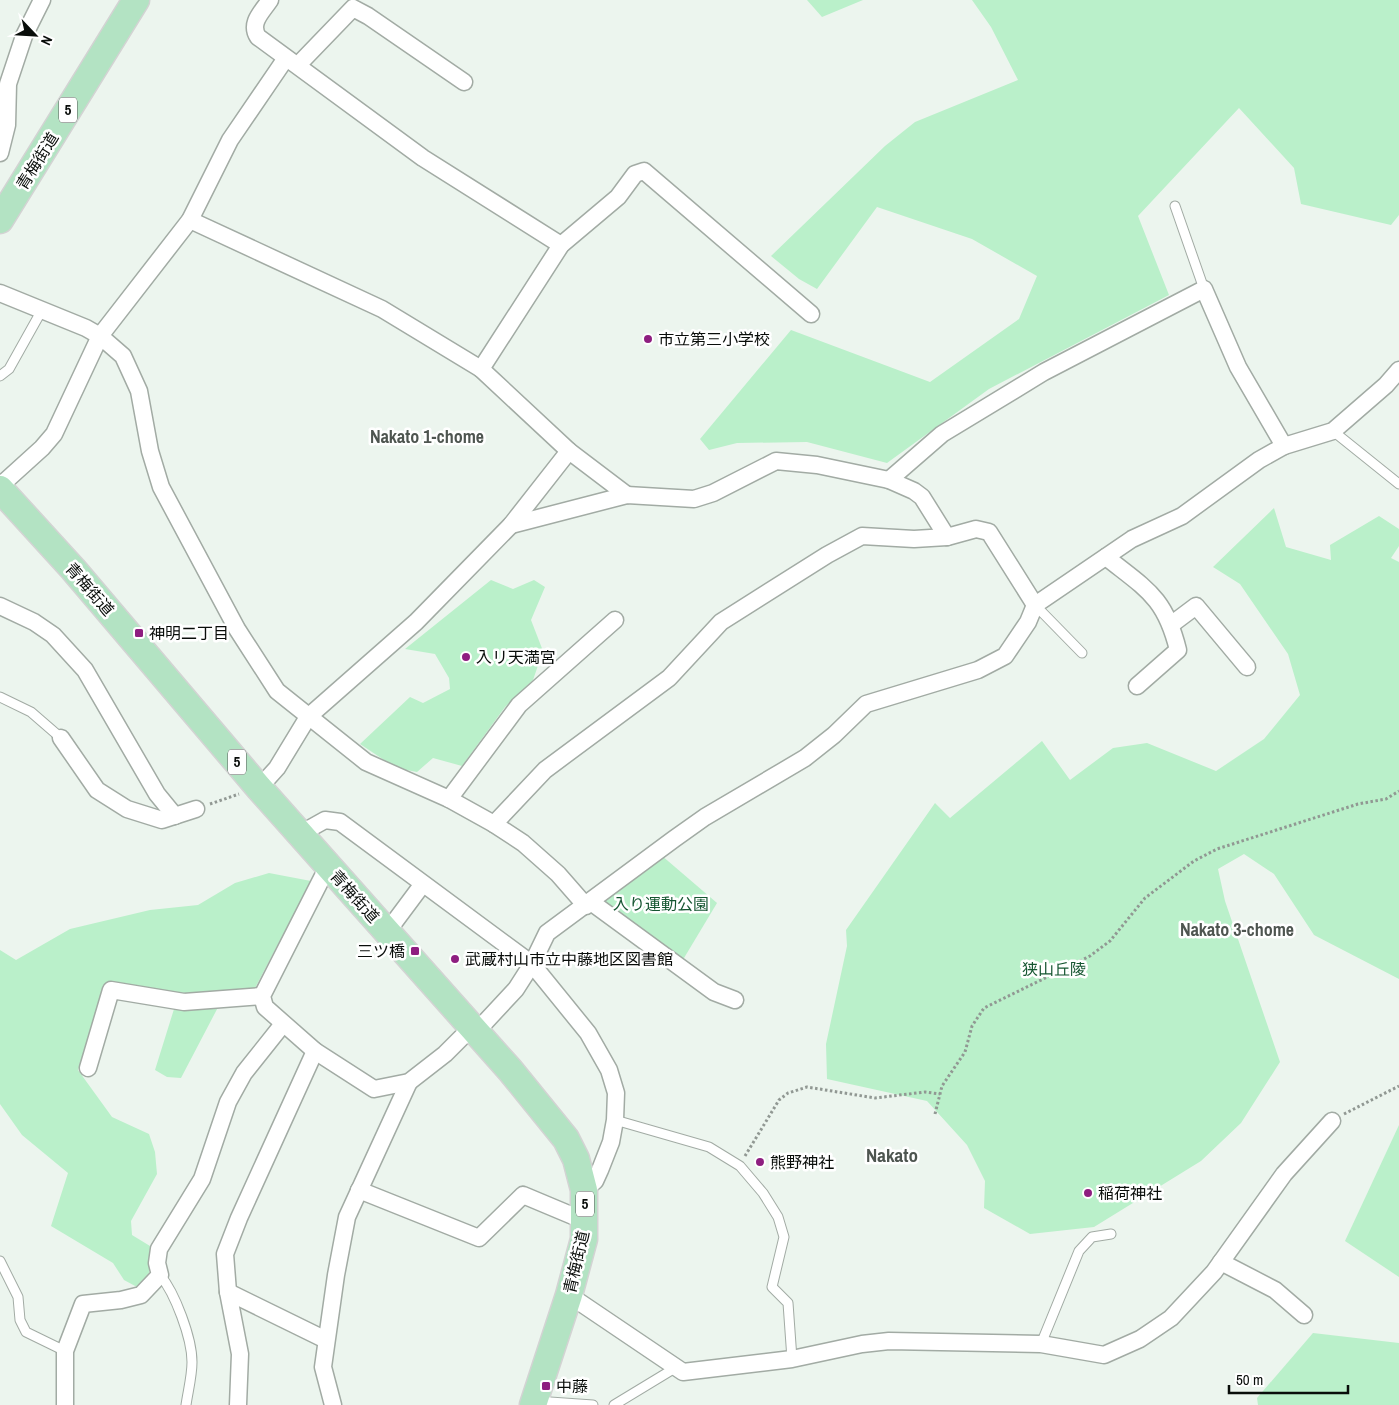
<svg xmlns="http://www.w3.org/2000/svg" width="1399" height="1405" font-family="'Archivo Narrow','Noto Sans JP',sans-serif">
	<rect width="100%" height="100%" fill="#ecf5ee"/>
	<g fill="#baf0ca">
		<path d="M 807,0 L 863,0 L 822,17 Z"/>
		<path d="M 972,0 L 1399,0 L 1399,215 L 1391,225 L 1301,204 L 1294,168 L 1239,108 L 1138,216 L 1169,295 L 989,389 L 887,463 L 807,442 L 737,443 L 709,450 L 700,439 L 791,330 L 930,382 L 1019,319 L 1037,276 L 972,239 L 877,207 L 817,289 L 799,279 L 771,256 L 885,146 L 915,122 L 1018,80 L 991,27 Z"/>
		<path d="M 1274,508 L 1286,547 L 1331,560 L 1330,545 L 1379,516 L 1399,529 L 1399,546 L 1391,558 L 1399,562 L 1399,979 L 1314,935 L 1274,874 L 1244,854 L 1218,869 L 1225,901 L 1280,1062 L 1241,1123 L 1201,1161 L 1094,1227 L 1030,1234 L 984,1208 L 985,1181 L 967,1145 L 927,1101 L 827,1079 L 826,1044 L 847,946 L 846,930 L 935,803 L 950,818 L 1042,741 L 1070,780 L 1113,748 L 1147,743 L 1216,771 L 1264,739 L 1300,695 L 1288,654 L 1240,584 L 1213,567 Z"/>
		<path d="M 491,580 L 513,589 L 534,580 L 545,587 L 531,620 L 543,651 L 533,680 L 505,707 L 462,766 L 433,758 L 417,772 L 396,768 L 360,744 L 410,697 L 423,703 L 450,689 L 449,678 L 435,654 L 405,649 Z"/>
		<path d="M 661,855 L 717,903 L 681,963 L 601,906 L 603,899 Z"/>
		<path d="M 269,873 L 311,881 L 254,990 L 226,992 L 181,1078 L 167,1077 L 155,1070 L 179,993 L 106,985 L 78,1070 L 112,1117 L 149,1134 L 155,1152 L 157,1174 L 131,1221 L 132,1235 L 150,1246 L 149,1273 L 137,1287 L 124,1280 L 113,1263 L 51,1226 L 68,1173 L 22,1135 L 0,1104 L 0,950 L 16,960 L 70,929 L 150,910 L 198,905 L 235,883 Z"/>
		<path d="M 1399,1125 L 1399,1277 L 1345,1241 Z"/>
		<path d="M 1313,1333 L 1399,1343 L 1399,1405 L 1258,1405 L 1257,1398 Z"/>
	</g>
	<g fill="none" stroke-linecap="round" stroke-linejoin="round">
		<defs>
			<g id="lane">
				<path d="M 1175,206 L 1204,289"/>
				<path d="M 0,376 L 9,369 L 42,310"/>
				<path d="M 1333,431 L 1399,484"/>
				<path d="M 1035,605 L 1082,653"/>
				<path d="M 0,697 L 31,712 L 61,738"/>
				<path d="M 615,1120 L 709,1147 L 740,1166 L 763,1193 L 778,1217 L 784,1237 L 772,1287 L 788,1303 L 792,1359"/>
				<path d="M 0,1261 L 18,1297 L 20,1320 L 26,1332 L 65,1351"/>
				<path d="M 160,1275 C 175,1293 192,1338 192,1362 C 192,1376 188,1391 186,1405"/>
				<path d="M 1041,1344 L 1079,1251 L 1092,1237 L 1111,1234"/>
				<path d="M 536,1401 L 593,1405"/>
				<path d="M 614,1405 L 675,1368"/>
			</g>
			<g id="street">
				<path d="M 270,0 C 262,12 249,23 258,37 L 423,158 L 561,245"/>
				<path d="M 298,65 L 353,8 L 368,16 L 464,82"/>
				<path d="M 0,153 L 7,125 L 8,84 L 24,36 L 42,0"/>
				<path d="M 190,220 L 382,309 L 481,369"/>
				<path d="M 0,293 L 86,328 L 100,336 L 123,356 L 139,391 L 150,451 L 161,487 L 237,629 L 277,691 L 366,762 L 449,799 L 494,824 L 523,843 L 558,874 L 586,906"/>
				<path d="M 889,480 L 942,434 L 1044,372 L 1204,289 L 1238,367 L 1284,446"/>
				<path d="M 0,486 L 42,448 L 54,434 L 100,336 L 190,220 L 230,140 L 286,58"/>
				<path d="M 627,495 L 569,451 L 481,369 L 561,245 L 618,197 L 635,174 L 644,171 L 811,314"/>
				<path d="M 511,525 L 627,495 L 694,499 L 713,493 L 776,461 L 817,465 L 889,480 L 914,491 L 922,497 L 947,537"/>
				<path d="M 1106,557 C 1146,589 1165,597 1178,650 L 1137,686"/>
				<path d="M 0,606 L 34,622 L 53,635 L 85,670 L 157,794 L 175,816"/>
				<path d="M 1172,624 L 1196,606 L 1247,667"/>
				<path d="M 61,738 L 97,790 L 127,809 L 162,820 L 196,809"/>
				<path d="M 259,788 L 277,768 L 308,717 L 416,622 L 511,525 L 569,451"/>
				<path d="M 449,799 L 519,705 L 615,620"/>
				<path d="M 494,824 L 545,770 L 669,678 L 721,622 L 827,555 L 862,536 L 914,539 L 947,537 L 976,529 L 989,532 L 1035,605"/>
				<path d="M 300,834 L 325,820 L 340,822 L 532,964 L 588,1033 L 609,1070 L 616,1093 L 615,1120 L 611,1142 L 600,1170 L 595,1181 L 584,1190"/>
				<path d="M 328,866 L 262,996 L 265,1007 L 315,1051 L 374,1089 L 409,1082 L 445,1054 L 464,1035 L 476,1032 L 516,989 L 532,964 L 547,933 L 674,839 L 705,817 L 805,758 L 834,735 L 866,704 L 978,670 L 1005,656 L 1028,622 L 1035,605 L 1132,539 L 1182,516 L 1259,460 L 1284,446 L 1333,431 L 1386,385 L 1399,370"/>
				<path d="M 591,902 L 714,992 L 735,1000"/>
				<path d="M 387,932 L 422,885"/>
				<path d="M 88,1068 L 111,990 L 184,1002 L 262,996"/>
				<path d="M 359,1190 L 479,1238 L 523,1195 L 585,1221"/>
				<path d="M 1221,1262 L 1275,1290 L 1304,1315"/>
				<path d="M 228,1292 L 326,1340"/>
				<path d="M 569,1295 L 683,1372 L 792,1359 L 862,1344 L 889,1341 L 1041,1344 L 1104,1355 L 1140,1339 L 1171,1318 L 1214,1272 L 1284,1174 L 1332,1121"/>
				<path d="M 65,1405 L 65,1351 L 83,1304 L 121,1300 L 141,1295 L 160,1275 L 157,1263 L 159,1249 L 202,1179 L 228,1102 L 244,1073 L 283,1024"/>
				<path d="M 238,1405 L 240,1354 L 228,1292 L 225,1254 L 239,1218 L 315,1051"/>
				<path d="M 333,1405 L 323,1367 L 336,1275 L 347,1217 L 409,1082"/>
			</g>
			<g id="primary">
				<path d="M 0,220 L 136,0"/>
				<path d="M 0,489 L 73,569 L 259,788 L 510,1070 L 566,1139 L 576,1159 L 584,1190 L 584,1239 L 569,1295 L 533,1405"/>
			</g>
		</defs>
		<use href="#lane" stroke="#a2aba4" stroke-width="11"/>
		<use href="#street" stroke="#a2aba4" stroke-width="19"/>
		<use href="#primary" stroke="#d3d3d3" stroke-width="29"/>
		<g stroke="#919893" stroke-width="3" stroke-dasharray="2.5 2.5" stroke-linecap="butt">
			<path d="M 210,804 L 239,794"/>
			<path d="M 935,1114 L 942,1086 L 965,1052 L 972,1026 L 984,1008 L 1090,956 L 1110,941 L 1145,898 L 1194,861 L 1217,849 L 1358,804 L 1386,799 L 1399,791"/>
			<path d="M 1344,1114 L 1399,1086"/>
			<path d="M 745,1156 L 779,1100 L 788,1093 L 807,1087 L 875,1098 L 925,1092 L 940,1094"/>
		</g>
		<use href="#lane" stroke="#fff" stroke-width="9"/>
		<use href="#street" stroke="#fff" stroke-width="16"/>
		<use href="#primary" stroke="#b3e3c3" stroke-width="26"/>
	</g>
	<g fill="#8e1e80" stroke="#fff" stroke-width="2">
		<circle cx="648" cy="339" r="5"/>
		<rect x="134" y="628" width="10" height="10" rx="2.5"/>
		<circle cx="466" cy="657" r="5"/>
		<rect x="410" y="946" width="10" height="10" rx="2.5"/>
		<circle cx="455" cy="959" r="5"/>
		<circle cx="760" cy="1162" r="5"/>
		<circle cx="1088" cy="1193" r="5"/>
		<rect x="541" y="1381" width="10" height="10" rx="2.5"/>
	</g>
	<g text-anchor="middle" stroke-width="5" stroke-linejoin="round" paint-order="stroke">
		<g fill="#fff" stroke="#535654" stroke-width="1">
			<rect x="59" y="97.5" width="18" height="25" rx="4"/>
			<rect x="228" y="749.5" width="18" height="25" rx="4"/>
			<rect x="576" y="1191.5" width="18" height="25" rx="4"/>
		</g>
		<g font-size="15" font-weight="bold" fill="#090d0a">
			<text x="68" y="115">5</text>
			<text x="237" y="767">5</text>
			<text x="585" y="1209">5</text>
		</g>
		<g font-size="16" fill="#090d0a" stroke="#fff">
			<text transform="translate(37 161) rotate(-58)" y="6">青梅街道</text>
			<text transform="translate(90 589) rotate(49)" y="6">青梅街道</text>
			<text transform="translate(355 896) rotate(48)" y="6">青梅街道</text>
			<text transform="translate(576 1262) rotate(-77)" y="6">青梅街道</text>
		</g>
		<g font-size="16" fill="#090d0a" stroke="#fff" text-anchor="start">
			<text x="658" y="345">市立第三小学校</text>
			<text x="149" y="639">神明二丁目</text>
			<text x="476" y="663">入リ天満宮</text>
			<text x="405" y="957" text-anchor="end">三ツ橋</text>
			<text x="465" y="965">武蔵村山市立中藤地区図書館</text>
			<text x="770" y="1168">熊野神社</text>
			<text x="1098" y="1199">稲荷神社</text>
			<text x="556" y="1392">中藤</text>
		</g>
		<g font-size="16" fill="#155631" stroke="#fff">
			<text x="661" y="910">入り運動公園</text>
			<text x="1054" y="975">狭山丘陵</text>
		</g>
		<g font-size="18" font-weight="bold" fill="#4e5550" stroke="#fff">
			<text x="427" y="443">Nakato 1-chome</text>
			<text x="1237" y="936">Nakato 3-chome</text>
		</g>
		<g font-size="19" font-weight="bold" fill="#4e5550" stroke="#fff">
			<text x="892" y="1162">Nakato</text>
		</g>
	</g>
	<g transform="translate(35 35) rotate(115)" stroke="#ffffff" stroke-width="4" paint-order="stroke">
	<path d="M0-4L9 19L0 12L-9 19Z" fill="#090d0a"/>
	<text y="-8" font-size="14" font-weight="bold" text-anchor="middle" fill="#090d0a">N</text>
	</g>
	<path d="M1229 1385v8h119v-8" fill="none" stroke="#090d0a" stroke-width="2.5"/>
	<text x="1236" y="1385" font-size="15" fill="#090d0a" stroke="#ffffff" stroke-width="4" paint-order="stroke">50 m</text>
</svg>
